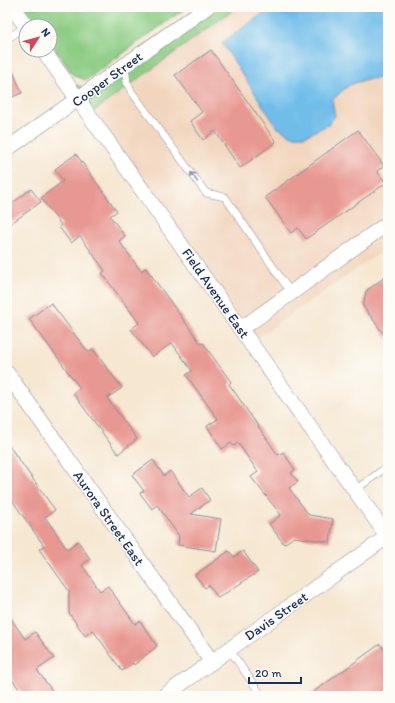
<svg xmlns="http://www.w3.org/2000/svg" width="395" height="703" font-family="Itim,sans-serif">
	<rect width="100%" height="100%" fill="#fdfcf7"/>
	<filter id="ink" filterUnits="userSpaceOnUse"><feTurbulence type="fractalNoise" baseFrequency=".025" numOctaves="2"/><feDisplacementMap in="SourceGraphic" scale="8" xChannelSelector="R" yChannelSelector="G"/><feConvolveMatrix kernelMatrix="1 2 1 2 8 2 1 2 1" color-interpolation-filters="sRGB"/></filter>
	<filter id="wash" filterUnits="userSpaceOnUse"><feTurbulence type="fractalNoise" baseFrequency=".012" numOctaves="4" result="noise"/><feDisplacementMap in="SourceGraphic" scale="16" xChannelSelector="R" yChannelSelector="G"/><feGaussianBlur stdDeviation="0.9" result="paint"/><feColorMatrix in="noise" values="0 0 0 0 0 0 0 0 0 0 0 0 0 0 0 0 0 1.4 0 .05"/><feComposite in="paint" operator="in"/></filter>
	<g filter="url(#wash)">
		<rect width="100%" height="100%" fill="#f6e7d1"/>
		<path fill="#f2d5bd" d="M 237,7 L 272,7 L 222,43 L 277,127 L 292,136 L 349,85 L 367,79 L 388,78 L 388,247 L 248,344 L 86,117 Z"/>
		<g fill="#8ccc83" stroke="#547e70">
			<path d="M 24,7 L 187,7 L 86,80 L 74,76 L 50,43 L 50,26 L 38,26 Z"/>
			<path d="M 201,7 L 237,7 L 86,117 L 70,83 L 85,88 Z"/>
		</g>
		<path fill="#70bdea" stroke="#4676a4" d="M 272,7 L 388,7 L 388,78 L 367,79 L 349,85 L 332,100 L 335,116 L 328,125 L 305,136 L 292,136 L 277,127 L 222,43 Z"/>
		<g id="blocks">
			<g fill="#e89892">
				<path d="M 211,50 L 276,142 L 240,168 L 215,131 L 203,140 L 190,121 L 202,112 L 175,75 Z"/>
				<path d="M 7,57 L 22,93 L 7,99 Z"/>
				<path d="M 358,130 L 384,166 L 377,171 L 386,183 L 306,239 L 298,228 L 291,233 L 265,197 Z"/>
				<path d="M 76,154 L 117,211 L 110,216 L 125,236 L 119,241 L 141,271 L 146,268 L 201,344 L 203,343 L 231,382 L 229,384 L 278,455 L 283,452 L 295,470 L 291,473 L 298,482 L 289,488 L 309,515 L 333,519 L 330,542 L 294,537 L 284,544 L 269,524 L 281,515 L 251,477 L 258,472 L 238,443 L 234,446 L 231,443 L 222,449 L 207,426 L 218,419 L 186,375 L 192,371 L 172,343 L 152,357 L 131,329 L 139,323 L 102,273 L 105,271 L 80,236 L 71,243 L 59,227 L 61,225 L 41,198 L 63,181 L 55,169 Z"/>
				<path d="M 31,189 L 41,202 L 7,226 L 7,207 Z"/>
				<path d="M 388,275 L 388,340 L 363,306 L 366,291 Z"/>
				<path d="M 51,303 L 88,352 L 93,349 L 122,388 L 107,398 L 137,439 L 118,454 L 73,393 L 80,388 L 29,319 Z"/>
				<path d="M 7,443 L 55,510 L 45,517 L 67,549 L 78,541 L 90,559 L 82,565 L 100,591 L 108,586 L 135,624 L 140,621 L 157,646 L 134,665 L 133,663 L 122,671 L 93,630 L 85,636 L 69,613 L 69,591 L 39,549 L 44,546 L 7,493 Z"/>
				<path d="M 153,460 L 164,476 L 170,471 L 189,497 L 202,488 L 210,500 L 191,514 L 221,519 L 216,551 L 178,545 L 179,536 L 157,505 L 152,509 L 140,493 L 144,491 L 132,475 Z"/>
				<path d="M 229,551 L 234,557 L 243,551 L 258,572 L 218,598 L 209,585 L 205,588 L 195,575 Z"/>
				<path d="M 7,613 L 25,639 L 35,632 L 54,658 L 37,670 L 56,696 L 24,696 L 7,672 Z"/>
				<path d="M 380,644 L 388,655 L 388,696 L 308,696 Z"/>
			</g>
		</g>
	</g>
	<g filter="url(#ink)">
		<use href="#blocks" fill-opacity="0" stroke="#888b98" stroke-width="1"/>
		<g fill="none" stroke-linecap="round" stroke-linejoin="round">
			<defs>
				<g id="lane">
					<path d="M 7,39 L 26,26"/>
					<path d="M 125,66 L 127,83 L 131,91 L 206,193 L 225,197 L 291,293"/>
					<path d="M 355,490 L 388,466"/>
					<path d="M 229,649 L 262,696"/>
				</g>
				<g id="street">
					<path d="M 12,7 L 26,26"/>
					<path d="M 43,50 L 388,537"/>
					<path d="M 7,149 L 207,7"/>
					<path d="M 241,329 L 388,223"/>
					<path d="M 7,373 L 212,662"/>
					<path d="M 164,696 L 388,536"/>
				</g>
			</defs>
			<use href="#lane" stroke="#888b98" stroke-width="8"/>
			<use href="#street" stroke="#888b98" stroke-width="16"/>
			<use href="#lane" stroke="#fff" stroke-width="7"/>
			<use href="#street" stroke="#fff" stroke-width="15"/>
		</g>
		<defs><path id="oneway-shaft" d="M-6 0H5M1.5-3L5.5 0L1.5 3" fill="none" stroke-width="1.6" stroke-linecap="round" stroke-linejoin="round"/></defs>
		<use stroke="#8d97ae" href="#oneway-shaft" transform="translate(194 177) rotate(-126)"/>
	</g>
	<g text-anchor="middle" stroke-width="3" stroke-linejoin="round" paint-order="stroke">
		<g font-size="14" fill="#1b2f5e" stroke="#fdfcf7">
			<text transform="translate(107 79) rotate(-36)" y="5">Cooper Street</text>
			<text transform="translate(216 293) rotate(55)" y="5">Field Avenue East</text>
			<text transform="translate(109 518) rotate(55)" y="5">Aurora Street East</text>
			<text transform="translate(276 616) rotate(-35)" y="5">Davis Street</text>
		</g>
	</g>
	<rect width="395" height="703" fill="none" stroke="#fdfcf7" stroke-width="24"/>
	<g transform="translate(38 38) rotate(54)"><circle r="19" fill="#fdfcf7" stroke="#a3aaba"/>
	<path d="M0-3L7 15L0 10L-7 15Z" fill="#d1495b"/>
	<text y="-6" font-size="11" font-weight="bold" text-anchor="middle" fill="#1b2f5e">N</text>
	</g>
	<path d="M249 677v6h52v-6" fill="none" stroke="#1b2f5e" stroke-width="2"/>
	<text x="255" y="677" font-size="12" fill="#1b2f5e" stroke="#fdfcf7" stroke-width="3" paint-order="stroke">20 m</text>
</svg>
